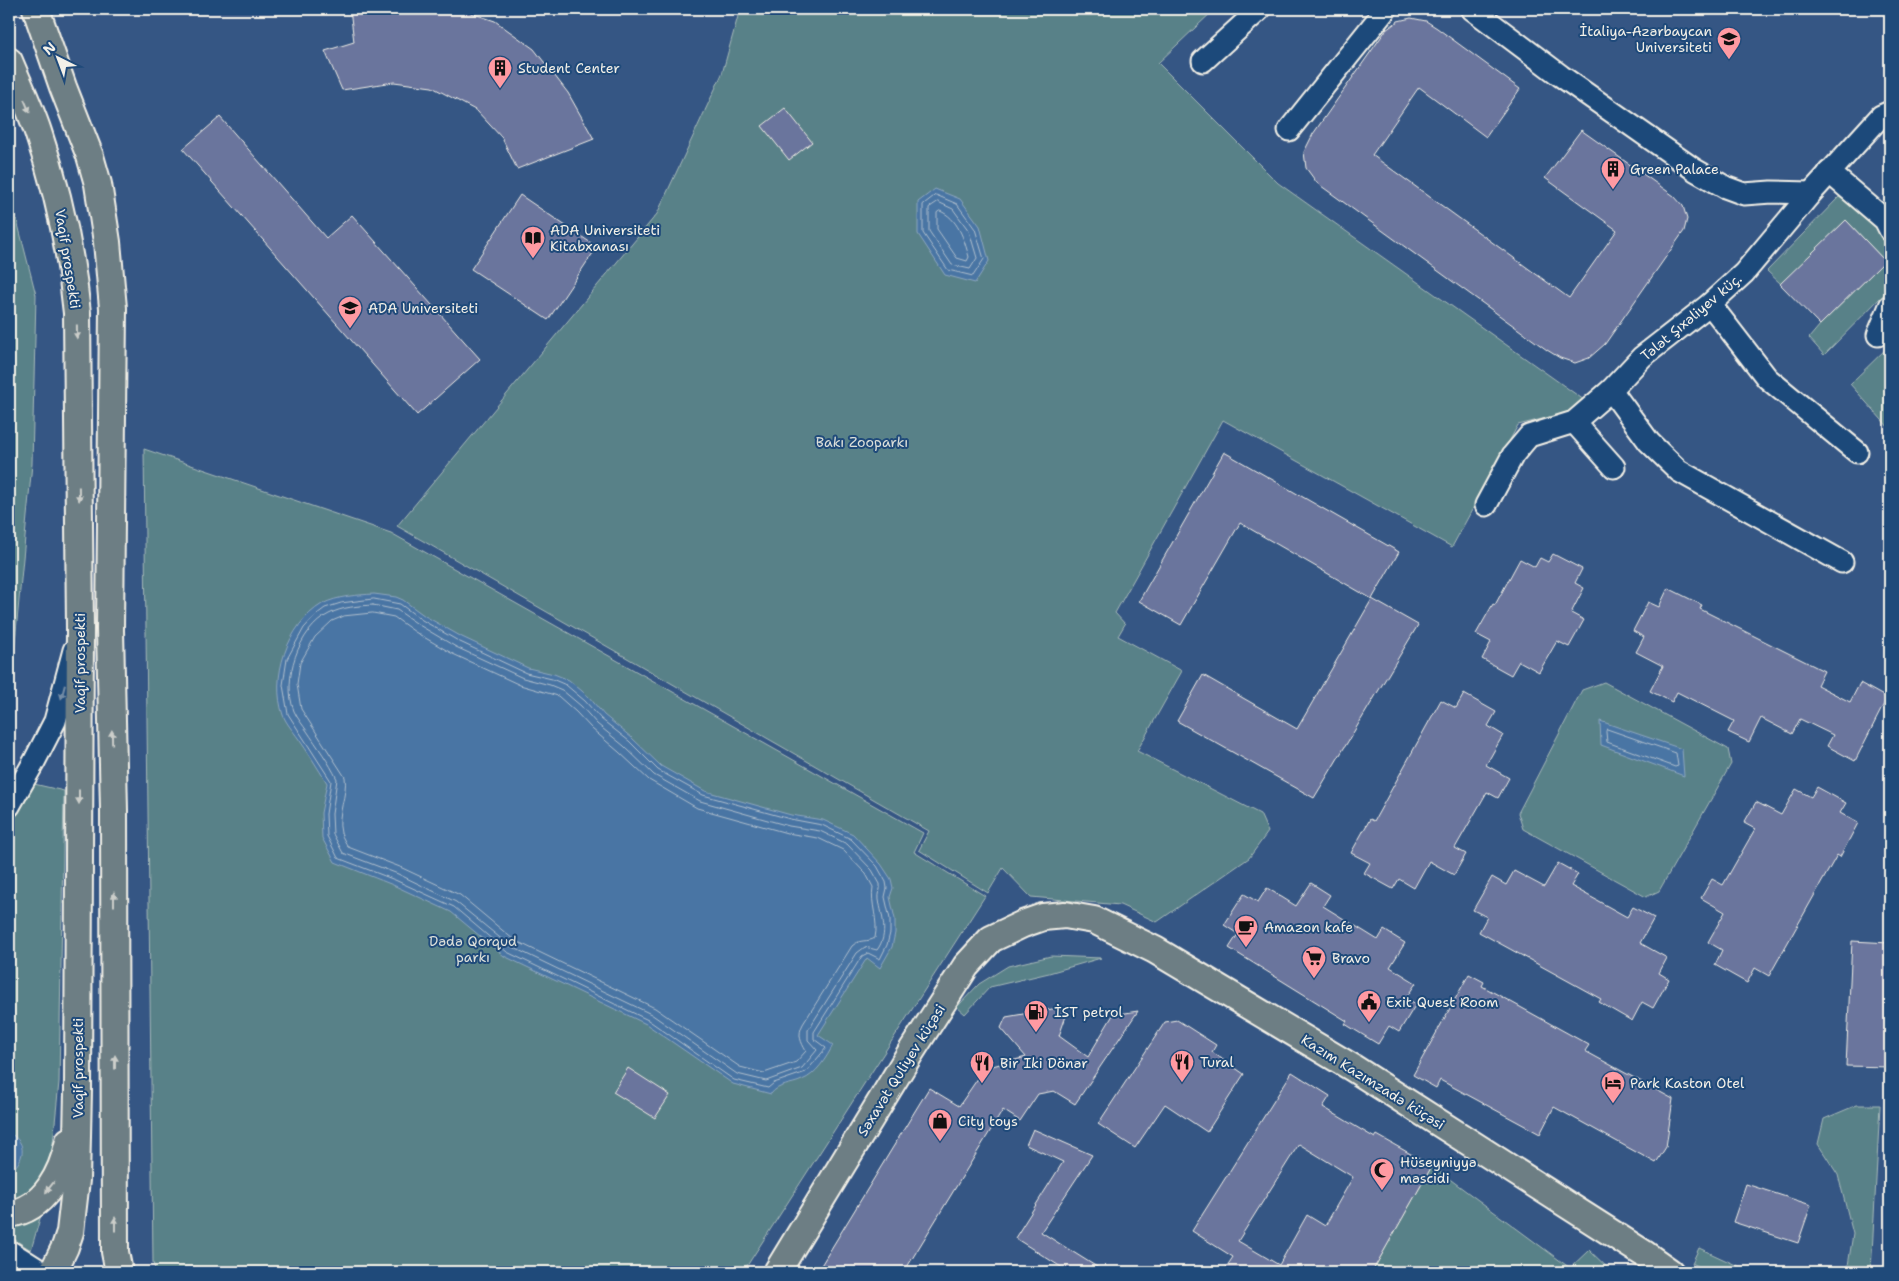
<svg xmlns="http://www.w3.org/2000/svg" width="1899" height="1281" font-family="'Shantell Sans',sans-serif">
	<rect width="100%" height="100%" fill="#355684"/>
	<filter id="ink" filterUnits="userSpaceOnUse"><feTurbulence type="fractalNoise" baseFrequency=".02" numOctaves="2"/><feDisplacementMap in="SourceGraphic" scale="10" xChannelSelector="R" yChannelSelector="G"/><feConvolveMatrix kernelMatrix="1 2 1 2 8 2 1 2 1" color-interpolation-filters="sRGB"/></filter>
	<g filter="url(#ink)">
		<g fill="#598188" stroke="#a6b9b8">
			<path d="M 740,9 L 1215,9 L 1158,63 L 1278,183 L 1584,400 L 1574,411 L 1518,425 L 1452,547 L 1223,420 L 1115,613 L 1125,624 L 1118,636 L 1182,671 L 1137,751 L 1260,814 L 1268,832 L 1249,858 L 1157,922 L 1120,905 L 1031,897 L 1003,868 L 988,893 L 919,850 L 929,831 L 397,526 L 657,214 L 722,74 Z"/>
			<path d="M 9,189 L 36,295 L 32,464 L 9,705 Z"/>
			<path d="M 1839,197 L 1863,212 L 1890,225 L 1890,283 L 1887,291 L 1824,355 L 1809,338 L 1820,325 L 1885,261 L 1846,220 L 1781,284 L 1767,271 Z"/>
			<path d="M 1890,345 L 1890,429 L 1850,384 Z"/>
			<path d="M 144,449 L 391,533 L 923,833 L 914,852 L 985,896 L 743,1272 L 156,1272 L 153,1263 Z"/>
			<path d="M 1604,682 L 1728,749 L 1731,764 L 1659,891 L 1646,897 L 1523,829 L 1518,813 L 1582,690 Z"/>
			<path d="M 34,784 L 64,791 L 59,1082 L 50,1174 L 43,1186 L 9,1203 L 9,825 Z"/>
			<path d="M 1051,956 L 1101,958 L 1049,973 L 990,987 L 965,1014 L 957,1007 L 979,984 L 1008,966 Z"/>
			<path d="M 1857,1105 L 1880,1105 L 1871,1272 L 1847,1272 L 1853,1234 L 1838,1175 L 1818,1144 L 1824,1119 Z"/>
			<path d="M 1432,1166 L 1570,1268 L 1589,1250 L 1612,1272 L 1532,1272 L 1527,1268 L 1523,1272 L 1372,1272 Z"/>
			<path d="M 43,1208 L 31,1250 L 9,1236 L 9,1224 Z"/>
			<path d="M 1699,1248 L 1751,1272 L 1709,1272 L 1692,1263 Z"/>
		</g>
		<g fill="#4975a4" stroke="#8da7bf">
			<path d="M 935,189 L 960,199 L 980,226 L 989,261 L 975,283 L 945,275 L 918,234 L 918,202 Z"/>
			<path d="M 374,594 L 396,597 L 403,600 L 425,616 L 462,637 L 528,668 L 554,674 L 569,680 L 589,697 L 604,715 L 632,738 L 661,766 L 705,791 L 791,815 L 823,820 L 853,834 L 881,864 L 891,879 L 893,888 L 890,897 L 895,919 L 895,933 L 892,947 L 880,968 L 867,958 L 818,1035 L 833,1045 C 827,1057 816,1075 802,1080 C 792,1085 778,1084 771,1094 L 733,1084 L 646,1024 L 504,956 L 451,912 L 393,885 L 335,862 L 322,838 L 321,813 L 327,783 C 317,767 308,752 298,738 C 293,731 286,723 283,715 C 270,678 287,625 322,604 C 338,596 357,595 374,594 Z"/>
			<path d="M 1600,721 L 1682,749 L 1684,776 L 1601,745 Z"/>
			<path d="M 9,1133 C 29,1143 24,1161 9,1173 Z"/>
		</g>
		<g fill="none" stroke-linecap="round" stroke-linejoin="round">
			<g stroke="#b0bfcd" stroke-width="1">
				<path d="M 936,195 L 957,204 L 975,229 L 984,259 L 973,276 L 948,270 L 923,233 L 923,205 Z"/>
				<path d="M 938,202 L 953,209 L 969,231 L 977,258 L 970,269 L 952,265 L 929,231 L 929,208 Z"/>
				<path d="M 940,211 C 958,218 964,239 969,257 L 967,261 L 957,258 L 937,229 L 937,213 Z"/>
				<path d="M 374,599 L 400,604 L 422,620 L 460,642 L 526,673 L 552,679 L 566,685 L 585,701 L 601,719 L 629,741 L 658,770 L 703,795 L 790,819 L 822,825 L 851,839 L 877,866 L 886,882 L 887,888 L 885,897 L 890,919 L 890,933 L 887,945 L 880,959 L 868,953 L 862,956 L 814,1032 L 814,1039 L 826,1048 L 806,1072 L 774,1083 L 768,1088 L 734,1080 L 648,1020 L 507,952 L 454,907 L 395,880 L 338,858 L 327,836 L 326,814 L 331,781 L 288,714 L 283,685 L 287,659 L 304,628 L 317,614 L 325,608 L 341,603 Z"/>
				<path d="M 373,605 L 397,610 L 419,625 L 456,647 L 523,678 L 550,685 L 562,690 L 581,706 L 597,724 L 624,746 L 654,775 L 700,801 L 789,826 L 820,831 L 847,844 L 872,870 L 880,884 C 881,890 878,894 879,900 C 882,917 889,934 877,950 L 865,947 L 857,953 L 808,1030 L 808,1040 L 817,1050 L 802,1068 L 766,1081 L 737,1074 L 651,1014 L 510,946 L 456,902 L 398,874 L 343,853 L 333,834 L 332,814 L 337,779 C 329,762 317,746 307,731 C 303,725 297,718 294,711 C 282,680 298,629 329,614 C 342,607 358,606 373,605 Z"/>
				<path d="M 373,613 L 394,617 L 415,632 L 453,654 L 520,685 L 558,696 L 576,712 L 592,729 L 619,752 L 649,780 L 697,808 L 787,833 L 818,838 L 843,850 L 866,874 L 873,887 C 870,904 879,920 875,938 C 867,943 861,938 852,946 L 803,1024 C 797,1035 801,1042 806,1051 L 796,1062 L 764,1073 L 740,1067 L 655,1008 L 514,940 L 460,895 L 400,867 L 348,847 C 346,843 342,837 341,833 C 336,814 348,795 345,777 L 301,709 L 297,684 L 300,663 L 315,637 L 332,621 L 344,616 Z"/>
				<path d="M 1607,729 L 1676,753 L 1678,766 L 1675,767 L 1607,742 L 1606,732 Z"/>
			</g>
		</g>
		<g fill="#6a749d" stroke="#f4f1e8" fill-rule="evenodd">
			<path d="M 350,9 L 459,9 L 495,21 L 534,49 L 568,93 L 594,139 L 517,169 L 502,138 L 477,111 L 432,87 L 394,82 L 342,90 L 325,51 L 354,42 Z"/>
			<path d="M 1411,18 L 1426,21 L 1437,28 L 1520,89 L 1486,137 L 1419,87 L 1372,155 L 1569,298 L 1617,230 L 1545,178 L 1581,130 L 1674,196 L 1683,206 L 1687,219 L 1684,231 L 1605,344 L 1589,358 L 1575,363 L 1560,358 L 1547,350 L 1317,183 L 1306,168 L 1304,152 L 1313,134 L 1386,30 L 1398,21 Z"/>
			<path d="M 785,108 L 812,142 L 789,160 L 762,126 Z"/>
			<path d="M 220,117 L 326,238 L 352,215 L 480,359 L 417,415 L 183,149 Z"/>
			<path d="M 520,195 L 597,247 L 548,320 L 471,269 Z"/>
			<path d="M 1846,220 L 1885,261 L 1820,325 L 1780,284 Z"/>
			<path d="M 1224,452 L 1399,552 L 1372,599 L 1240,523 L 1181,625 L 1139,601 Z"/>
			<path d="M 1553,554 L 1582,569 L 1575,583 L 1584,588 L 1571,613 L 1584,620 L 1569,647 L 1557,641 L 1539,672 L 1519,661 L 1511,675 L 1482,659 L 1491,642 L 1476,634 L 1493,604 L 1495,605 L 1520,559 L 1535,567 L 1540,558 L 1548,562 Z"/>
			<path d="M 1668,588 L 1702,605 L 1700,609 L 1824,671 L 1817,685 L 1850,702 L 1860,683 L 1887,698 L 1855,761 L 1827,746 L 1833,735 L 1800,719 L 1792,734 L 1761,718 L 1749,742 L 1728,732 L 1734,721 L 1677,692 L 1672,702 L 1650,691 L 1663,666 L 1636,652 L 1644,637 L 1633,631 L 1648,602 L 1659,607 Z"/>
			<path d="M 1372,599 L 1418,625 L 1314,798 L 1177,721 L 1203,675 L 1297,729 Z"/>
			<path d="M 1464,694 L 1496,712 L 1488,726 L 1503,735 L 1486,765 L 1509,778 L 1498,798 L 1487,792 L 1455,848 L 1466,854 L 1454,875 L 1429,861 L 1414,888 L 1399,879 L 1393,889 L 1364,873 L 1370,863 L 1351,853 L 1370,819 L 1374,821 L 1441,700 L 1456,708 Z"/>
			<path d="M 1817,787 L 1846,803 L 1840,813 L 1858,823 L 1840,857 L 1837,855 L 1769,976 L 1755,968 L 1747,983 L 1715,965 L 1722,950 L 1708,942 L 1725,912 L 1701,898 L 1712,879 L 1723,885 L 1755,829 L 1744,823 L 1756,802 L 1781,815 L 1796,789 L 1811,797 Z"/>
			<path d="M 1558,863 L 1578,874 L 1571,886 L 1627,917 L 1633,907 L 1654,918 L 1640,943 L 1667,958 L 1659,973 L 1669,979 L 1653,1008 L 1642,1002 L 1632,1021 L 1599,1002 L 1601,999 L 1479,932 L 1487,917 L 1473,910 L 1492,877 L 1506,885 L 1514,871 L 1544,887 Z"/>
			<path d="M 1311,883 L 1330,895 L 1323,906 L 1378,940 L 1384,930 L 1405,943 L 1390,967 L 1416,983 L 1406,998 L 1416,1004 L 1399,1032 L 1389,1026 L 1378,1044 L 1345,1024 L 1347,1021 L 1229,948 L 1238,934 L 1224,925 L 1244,894 L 1258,902 L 1267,888 L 1296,906 Z"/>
			<path d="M 1852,941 L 1890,943 L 1890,1067 L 1846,1066 Z"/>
			<path d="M 1469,974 L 1484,982 L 1482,986 L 1589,1045 L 1585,1051 L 1673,1099 L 1666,1147 L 1656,1163 L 1554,1107 L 1540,1134 L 1440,1080 L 1436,1088 L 1413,1075 Z"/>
			<path d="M 1058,1008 L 1066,1016 L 1059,1036 L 1088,1057 L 1113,1015 L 1138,1011 L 1075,1104 L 1054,1091 L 1038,1094 L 1020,1121 L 1003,1110 L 904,1272 L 817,1272 L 929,1088 L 959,1106 L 985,1068 L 1026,1057 L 1001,1028 L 1006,1017 Z"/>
			<path d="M 1177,1020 L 1216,1045 L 1212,1052 L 1244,1074 L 1207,1132 L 1165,1104 L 1135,1148 L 1098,1124 L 1165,1022 Z"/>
			<path d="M 628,1068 L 670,1095 L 655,1118 L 613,1092 Z"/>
			<path d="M 1292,1072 L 1330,1096 L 1323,1107 L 1375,1138 L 1377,1135 L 1432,1166 L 1372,1272 L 1223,1272 L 1233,1257 L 1192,1231 ZM 1299,1144 L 1353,1177 L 1325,1226 L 1307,1215 L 1279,1265 L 1238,1241 Z"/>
			<path d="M 1033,1129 L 1092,1155 L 1041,1232 L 1105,1272 L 1069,1272 L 1015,1238 L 1063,1162 L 1026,1145 Z"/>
			<path d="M 1746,1184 L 1811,1205 L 1798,1243 L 1733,1222 Z"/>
		</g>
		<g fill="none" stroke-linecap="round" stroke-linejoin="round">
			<defs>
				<g id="minor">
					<path d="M 1472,9 L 1561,76 L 1695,170 L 1725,187 L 1744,194 L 1771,192 L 1811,193"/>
					<path d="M 1203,61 L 1260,9"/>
					<path d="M 1289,130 L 1386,9"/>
					<path d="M 1829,172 L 1885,220 L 1890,230"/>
					<path d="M 1710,304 L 1767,378 L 1857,452"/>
					<path d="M 1878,335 L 1890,306"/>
					<path d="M 1611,390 L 1649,442 L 1679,471 L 1842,562"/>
					<path d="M 1574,422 L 1614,467"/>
					<path d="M 1486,505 L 1513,455 L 1529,436 L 1574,422 L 1611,390 L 1642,357 L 1710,304 L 1744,273 L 1811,193 L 1881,116 L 1890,112"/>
					<path d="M 9,806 L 34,762 L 55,721 L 74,650"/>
					<path d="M 9,1251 L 42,1272"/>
				</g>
				<g id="major">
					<path d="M 36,9 L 63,87 L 90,156 L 98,184 L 107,242 L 113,308 L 110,630 L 114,810 L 115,1252 L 119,1272"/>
					<path d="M 9,61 C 19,85 30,108 38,132 C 58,191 71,251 77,313 L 80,628 L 78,1091 L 76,1180 L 70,1232 L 65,1247 L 53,1272"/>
					<path d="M 9,1214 C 45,1209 62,1173 69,1141"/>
					<path d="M 777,1272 L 909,1055 L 966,966 L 991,939 L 1023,924 L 1043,917 L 1065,915 L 1094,920 L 1155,950 L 1353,1068 L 1646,1255 L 1670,1272"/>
				</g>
			</defs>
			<use href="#minor" stroke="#f4f1e8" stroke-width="25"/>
			<use href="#major" stroke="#f4f1e8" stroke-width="30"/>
			<use href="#minor" stroke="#1f4a7a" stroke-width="21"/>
			<use href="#major" stroke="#6d7e84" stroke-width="26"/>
		</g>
		<defs><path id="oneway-solid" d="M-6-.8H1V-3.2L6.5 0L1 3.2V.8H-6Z" transform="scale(1.25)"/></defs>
		<g fill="#ccceca">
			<use href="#oneway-solid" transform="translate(27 106) rotate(67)"/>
			<use href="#oneway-solid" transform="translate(77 332) rotate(89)"/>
			<use href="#oneway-solid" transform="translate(79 494) rotate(89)"/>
			<use href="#oneway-solid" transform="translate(112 737) rotate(-91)"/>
			<use href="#oneway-solid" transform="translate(79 797) rotate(90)"/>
			<use href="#oneway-solid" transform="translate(114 899) rotate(-90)"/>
			<use href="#oneway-solid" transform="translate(115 1062) rotate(-90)"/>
			<use href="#oneway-solid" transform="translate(50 1187) rotate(128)"/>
			<use href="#oneway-solid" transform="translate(115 1224) rotate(-90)"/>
		</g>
		<use fill="#748da6" href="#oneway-solid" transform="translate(63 692) rotate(105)"/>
	</g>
	<defs>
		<symbol id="university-pin" viewBox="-11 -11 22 30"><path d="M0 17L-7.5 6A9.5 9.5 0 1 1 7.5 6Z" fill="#ff9aa2" stroke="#1f4a7a"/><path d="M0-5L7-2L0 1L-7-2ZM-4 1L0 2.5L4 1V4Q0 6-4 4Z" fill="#111"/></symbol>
		<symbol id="building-pin" viewBox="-11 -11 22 30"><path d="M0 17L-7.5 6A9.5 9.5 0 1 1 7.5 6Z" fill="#ff9aa2" stroke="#1f4a7a"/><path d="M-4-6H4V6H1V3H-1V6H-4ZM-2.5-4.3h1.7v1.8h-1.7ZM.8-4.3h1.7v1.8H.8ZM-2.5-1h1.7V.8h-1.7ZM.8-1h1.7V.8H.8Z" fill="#111"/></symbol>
		<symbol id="library-pin" viewBox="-11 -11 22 30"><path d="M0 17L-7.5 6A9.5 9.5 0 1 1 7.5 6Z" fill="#ff9aa2" stroke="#1f4a7a"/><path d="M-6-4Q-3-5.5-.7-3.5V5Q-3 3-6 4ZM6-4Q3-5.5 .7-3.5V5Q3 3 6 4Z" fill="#111"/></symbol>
		<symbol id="cafe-pin" viewBox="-11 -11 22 30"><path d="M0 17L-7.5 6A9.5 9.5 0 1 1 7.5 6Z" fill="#ff9aa2" stroke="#1f4a7a"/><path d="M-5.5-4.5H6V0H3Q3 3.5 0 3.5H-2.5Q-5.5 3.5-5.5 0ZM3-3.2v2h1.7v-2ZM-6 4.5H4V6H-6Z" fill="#111"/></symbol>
		<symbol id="supermarket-pin" viewBox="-11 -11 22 30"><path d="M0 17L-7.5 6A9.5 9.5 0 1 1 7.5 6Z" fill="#ff9aa2" stroke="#1f4a7a"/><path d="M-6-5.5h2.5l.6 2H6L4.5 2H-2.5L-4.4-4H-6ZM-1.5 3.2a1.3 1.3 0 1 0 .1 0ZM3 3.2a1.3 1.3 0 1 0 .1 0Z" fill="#111"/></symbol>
		<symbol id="civic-pin" viewBox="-11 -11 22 30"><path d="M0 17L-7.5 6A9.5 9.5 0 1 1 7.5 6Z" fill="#ff9aa2" stroke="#1f4a7a"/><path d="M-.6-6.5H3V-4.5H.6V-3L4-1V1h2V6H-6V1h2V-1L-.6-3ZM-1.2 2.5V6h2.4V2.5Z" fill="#111"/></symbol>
		<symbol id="fuel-pin" viewBox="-11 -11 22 30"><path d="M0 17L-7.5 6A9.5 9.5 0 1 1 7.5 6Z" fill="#ff9aa2" stroke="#1f4a7a"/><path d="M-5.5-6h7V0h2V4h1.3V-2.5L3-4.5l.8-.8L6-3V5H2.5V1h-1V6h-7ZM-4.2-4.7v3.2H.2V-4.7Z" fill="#111"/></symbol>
		<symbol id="restaurant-pin" viewBox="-11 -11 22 30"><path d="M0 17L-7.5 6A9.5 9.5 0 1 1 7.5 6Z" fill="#ff9aa2" stroke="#1f4a7a"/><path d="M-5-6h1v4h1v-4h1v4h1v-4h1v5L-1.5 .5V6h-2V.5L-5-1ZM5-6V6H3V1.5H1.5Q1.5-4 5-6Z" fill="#111"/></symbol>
		<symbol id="hotel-pin" viewBox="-11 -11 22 30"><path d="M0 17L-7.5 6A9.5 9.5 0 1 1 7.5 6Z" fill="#ff9aa2" stroke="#1f4a7a"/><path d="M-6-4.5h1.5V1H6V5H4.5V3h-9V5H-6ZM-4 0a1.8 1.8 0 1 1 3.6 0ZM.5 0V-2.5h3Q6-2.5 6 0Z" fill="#111"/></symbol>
		<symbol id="shop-pin" viewBox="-11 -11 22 30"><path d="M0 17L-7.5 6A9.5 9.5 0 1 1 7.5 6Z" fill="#ff9aa2" stroke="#1f4a7a"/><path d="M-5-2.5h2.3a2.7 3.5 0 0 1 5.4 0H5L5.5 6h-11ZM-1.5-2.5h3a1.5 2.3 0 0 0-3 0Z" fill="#111"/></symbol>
		<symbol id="mosque-pin" viewBox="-11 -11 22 30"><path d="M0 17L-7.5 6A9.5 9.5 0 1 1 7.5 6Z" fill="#ff9aa2" stroke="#1f4a7a"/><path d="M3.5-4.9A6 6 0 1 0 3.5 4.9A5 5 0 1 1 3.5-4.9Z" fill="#111"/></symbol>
	</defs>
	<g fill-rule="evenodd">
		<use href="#university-pin" x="1715" y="25" width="28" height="38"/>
		<use href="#building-pin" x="486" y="54" width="28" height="38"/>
		<use href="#building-pin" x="1599" y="155" width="28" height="38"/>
		<use href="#library-pin" x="519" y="224" width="28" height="38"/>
		<use href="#university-pin" x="336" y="294" width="28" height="38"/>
		<use href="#cafe-pin" x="1232" y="913" width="28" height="38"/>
		<use href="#supermarket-pin" x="1300" y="944" width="28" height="38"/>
		<use href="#civic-pin" x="1355" y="988" width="28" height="38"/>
		<use href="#fuel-pin" x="1022" y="998" width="28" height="38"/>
		<use href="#restaurant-pin" x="1168" y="1048" width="28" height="38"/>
		<use href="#restaurant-pin" x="968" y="1049" width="28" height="38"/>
		<use href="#hotel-pin" x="1599" y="1069" width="28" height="38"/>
		<use href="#shop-pin" x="926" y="1107" width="28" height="38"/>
		<use href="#mosque-pin" x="1368" y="1156" width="28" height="38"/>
	</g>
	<g text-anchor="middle" stroke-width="4" stroke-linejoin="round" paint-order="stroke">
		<g font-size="14" fill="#f4f1e8" stroke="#1f4a7a" text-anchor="start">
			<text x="1712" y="36" text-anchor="end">İtaliya-Azərbaycan<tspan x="1712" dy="16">Universiteti</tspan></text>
			<text x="518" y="73">Student Center</text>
			<text x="1630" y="174">Green Palace</text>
			<text x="550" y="235">ADA Universiteti<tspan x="550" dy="16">Kitabxanası</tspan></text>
			<text x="368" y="313">ADA Universiteti</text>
			<text x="1264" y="932">Amazon kafe</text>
			<text x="1332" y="963">Bravo</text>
			<text x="1386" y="1007">Exit Quest Room</text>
			<text x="1054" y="1017">İST petrol</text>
			<text x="1200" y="1067">Tural</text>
			<text x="1000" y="1068">Bir Iki Dönər</text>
			<text x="1630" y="1088">Park Kaston Otel</text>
			<text x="958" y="1126">City toys</text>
			<text x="1400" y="1167">Hüseyniyyə<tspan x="1400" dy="16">məscidi</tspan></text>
		</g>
		<g font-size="14" fill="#f4f1e8" stroke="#1f4a7a">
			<text transform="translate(68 259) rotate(81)" y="5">Vaqif prospekti</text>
			<text transform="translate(1691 317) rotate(-40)" y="5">Tələt Şıxəliyev küç.</text>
			<text transform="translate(80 663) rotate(-90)" y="5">Vaqif prospekti</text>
			<text transform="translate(78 1068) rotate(-90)" y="5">Vaqif prospekti</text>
			<text transform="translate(901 1070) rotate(-58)" y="5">Səxavət Quliyev küçəsi</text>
			<text transform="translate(1373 1082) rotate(32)" y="5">Kazım Kazımzadə küçəsi</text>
		</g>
		<g font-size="14" fill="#dde0da" stroke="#1f4a7a">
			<text x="862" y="447">Bakı Zooparkı</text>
			<text x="473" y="946">Dədə Qorqud<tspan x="473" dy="16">parkı</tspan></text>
		</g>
	</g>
	<rect width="1899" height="1281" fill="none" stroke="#1f4a7a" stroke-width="30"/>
	<rect x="15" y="15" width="1869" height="1251" fill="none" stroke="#f4f1e8" stroke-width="2" filter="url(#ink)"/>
	<g transform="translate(58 58) rotate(318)" stroke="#1f4a7a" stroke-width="4" paint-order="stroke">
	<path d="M0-4L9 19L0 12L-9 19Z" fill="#f4f1e8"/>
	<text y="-8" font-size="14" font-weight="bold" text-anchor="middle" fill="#f4f1e8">N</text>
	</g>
</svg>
